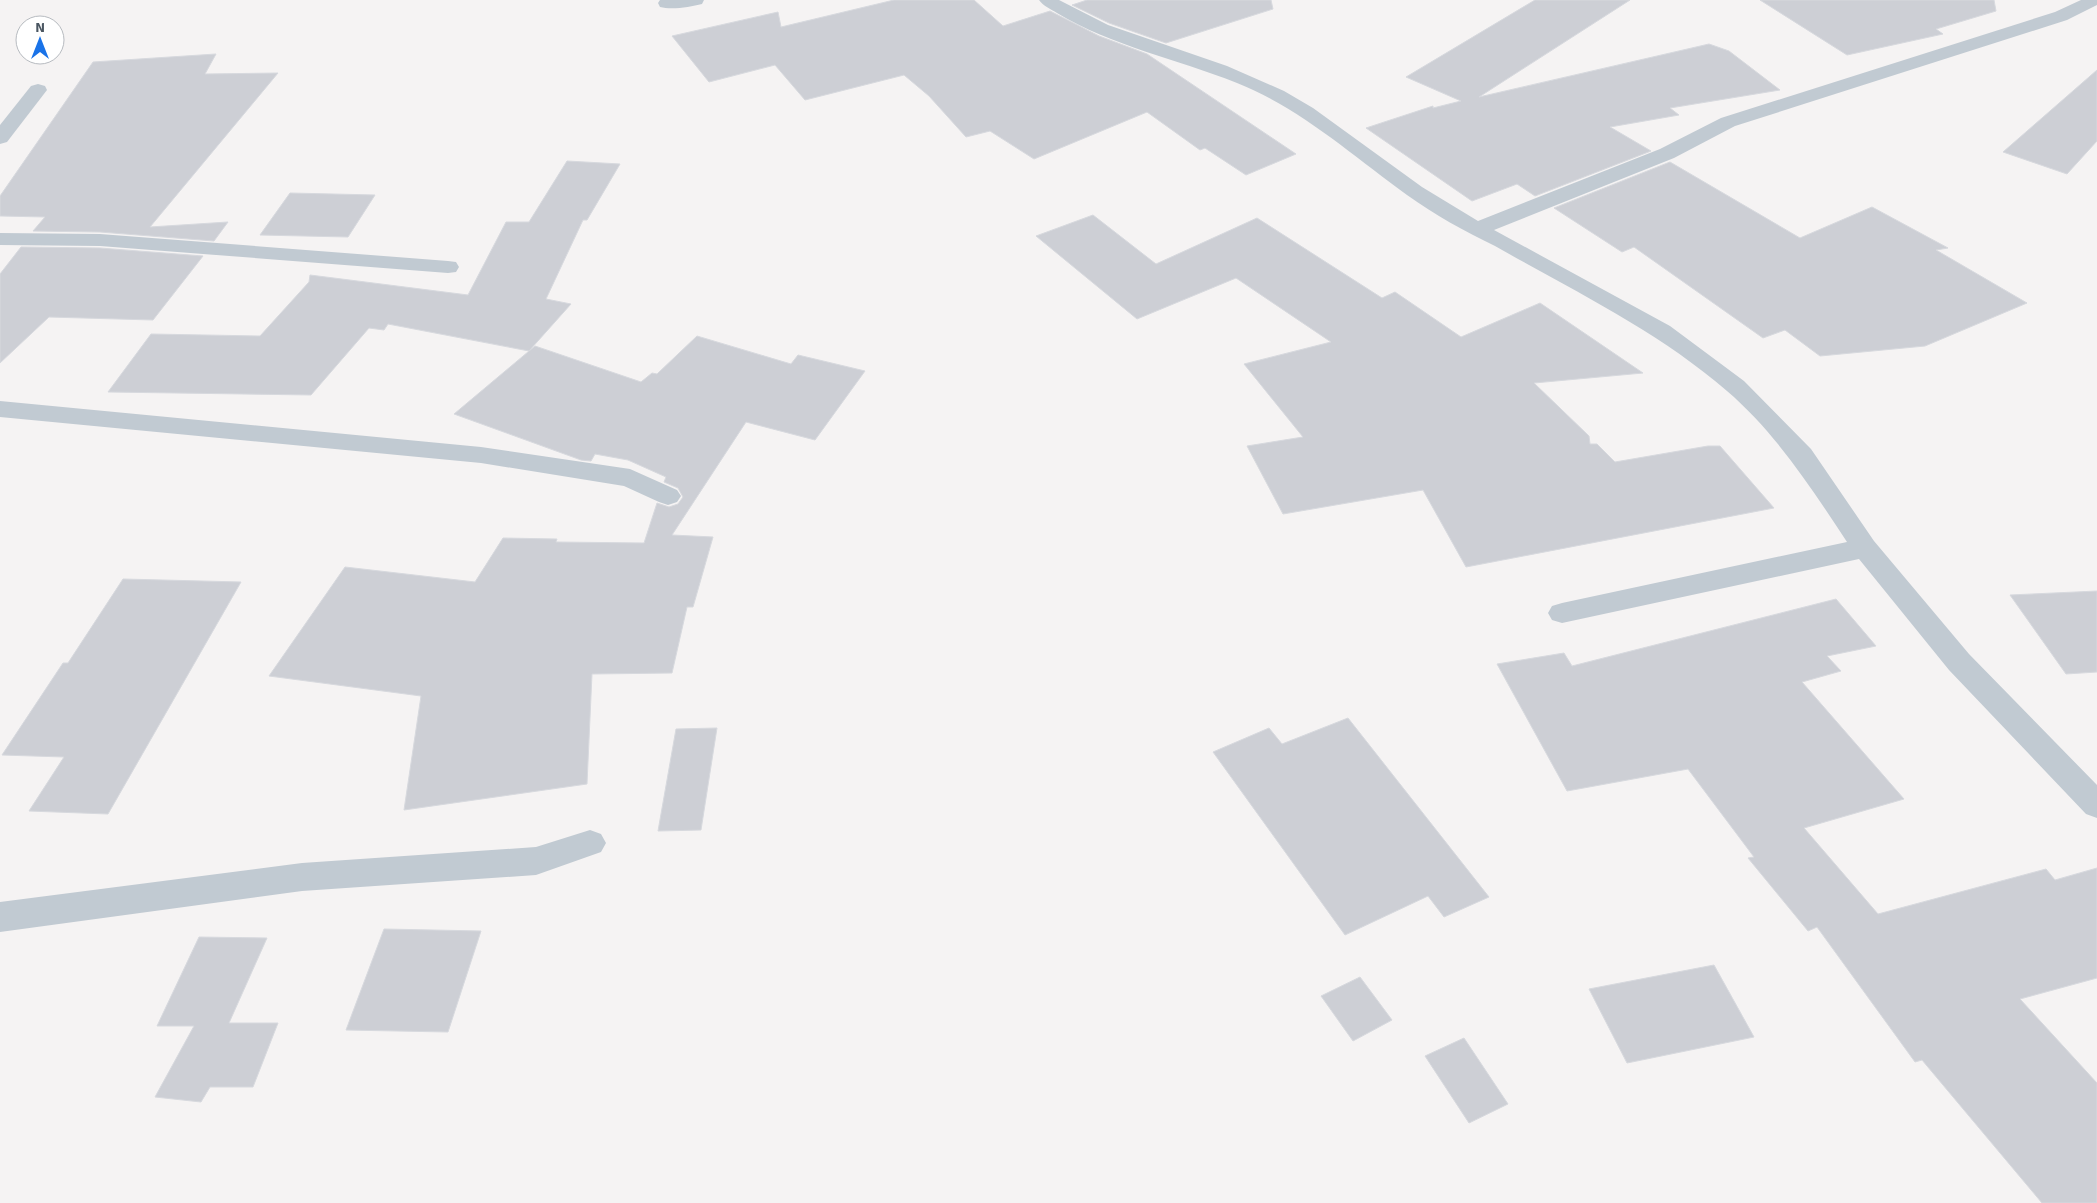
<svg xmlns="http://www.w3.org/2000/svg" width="2097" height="1203" font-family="Signika,sans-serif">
	<rect width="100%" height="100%" fill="#f5f3f3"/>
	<g fill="#cdcfd5" stroke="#d7d9de">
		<path d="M 894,0 L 974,0 L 1003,26 L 1050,11 L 1099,36 L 1147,54 L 1296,154 L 1246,175 L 1205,148 L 1200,150 L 1147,112 L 1034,159 L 990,131 L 966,137 L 929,96 L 904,75 L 805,100 L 775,65 L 709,82 L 672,36 L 778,12 L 781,27 Z"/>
		<path d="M 1087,0 L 1271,0 L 1273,9 L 1166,43 L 1109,23 L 1072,5 Z"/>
		<path d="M 1535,0 L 1630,0 L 1479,97 L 1709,44 L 1729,51 L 1780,90 L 1670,108 L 1679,115 L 1610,127 L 1651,151 L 1535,196 L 1517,184 L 1472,201 L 1366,128 L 1433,106 L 1433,108 L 1461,101 L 1406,77 Z"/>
		<path d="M 1760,0 L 1994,0 L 1996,11 L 1936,29 L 1943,34 L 1847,55 Z"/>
		<path d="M 216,54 L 205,74 L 278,73 L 150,227 L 228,222 L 214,241 L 100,232 L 33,231 L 45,217 L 0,216 L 0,196 L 93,62 Z"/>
		<path d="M 2097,70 L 2097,141 L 2067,174 L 2003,152 Z"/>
		<path d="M 567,161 L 620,164 L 587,220 L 583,220 L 546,299 L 571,304 L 529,351 L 388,324 L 384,330 L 369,328 L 311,395 L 108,392 L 151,334 L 260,336 L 309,282 L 310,275 L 468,295 L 506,222 L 529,222 Z"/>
		<path d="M 1670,162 L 1800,238 L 1872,207 L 1948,248 L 1936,250 L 2027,303 L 1925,346 L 1820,356 L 1785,330 L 1763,338 L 1634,247 L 1622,252 L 1554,208 Z"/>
		<path d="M 290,193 L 375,195 L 348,237 L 260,235 Z"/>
		<path d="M 1093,215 L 1156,264 L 1257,218 L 1382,298 L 1395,292 L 1461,337 L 1540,303 L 1643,373 L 1534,383 L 1589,436 L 1590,444 L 1597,444 L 1615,462 L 1708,446 L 1720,446 L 1774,508 L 1466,567 L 1423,490 L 1283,514 L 1247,446 L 1303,437 L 1244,364 L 1331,342 L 1236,278 L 1137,319 L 1036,236 Z"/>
		<path d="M 21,247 L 100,248 L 203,256 L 153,320 L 49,317 L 0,363 L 0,274 Z"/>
		<path d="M 697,336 L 791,364 L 798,355 L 865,371 L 815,440 L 746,422 L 672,535 L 713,537 L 693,607 L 687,607 L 672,673 L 592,674 L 587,784 L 404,810 L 421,696 L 269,676 L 345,567 L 475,582 L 503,538 L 557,539 L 556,542 L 644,543 L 657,503 L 669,507 L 678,504 L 683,497 L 678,488 L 664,482 L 666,477 L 628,460 L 595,454 L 591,461 L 581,460 L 454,414 L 535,346 L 641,382 L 652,373 L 657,374 Z"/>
		<path d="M 123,579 L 241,582 L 108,814 L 29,811 L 64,757 L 2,755 L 63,663 L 68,663 Z"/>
		<path d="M 2097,591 L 2097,672 L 2066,674 L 2010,595 Z"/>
		<path d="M 1836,599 L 1876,646 L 1827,656 L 1841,671 L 1802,682 L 1904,799 L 1804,828 L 1878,914 L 2046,869 L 2055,880 L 2097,868 L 2097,978 L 2020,999 L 2097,1083 L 2097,1203 L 2042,1203 L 1922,1060 L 1915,1062 L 1817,927 L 1808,931 L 1748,858 L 1754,857 L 1688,769 L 1567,791 L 1497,664 L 1564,653 L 1572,666 Z"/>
		<path d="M 1348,718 L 1489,897 L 1444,917 L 1428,896 L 1345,935 L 1213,752 L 1269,728 L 1282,744 Z"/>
		<path d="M 717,728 L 701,830 L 658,831 L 676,729 Z"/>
		<path d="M 384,929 L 481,931 L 448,1032 L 346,1030 Z"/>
		<path d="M 199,937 L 267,938 L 229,1023 L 278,1023 L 253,1087 L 210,1087 L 201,1102 L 155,1097 L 194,1026 L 157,1026 Z"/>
		<path d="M 1714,965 L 1754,1037 L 1627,1063 L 1589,989 Z"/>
		<path d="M 1360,977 L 1392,1020 L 1353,1041 L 1321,996 Z"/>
		<path d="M 1464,1038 L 1508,1104 L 1469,1123 L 1425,1056 Z"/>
	</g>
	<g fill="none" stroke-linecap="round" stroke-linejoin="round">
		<g fill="#c1cad2" fill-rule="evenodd">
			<path d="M 660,0 L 704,0 L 702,4 C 690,7 672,10 660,7 L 658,3 Z"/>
			<path d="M 1039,0 L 1059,0 L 1108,25 L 1227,66 L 1284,91 L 1313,108 L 1422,187 L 1478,221 L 1660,149 L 1721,118 L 2055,12 L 2081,0 L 2097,0 L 2097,5 L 2067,20 L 1735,126 L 1674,158 L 1494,230 L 1670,326 L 1744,381 L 1811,449 L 1874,541 L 1969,654 L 2097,785 L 2097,818 L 2086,814 L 1949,670 L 1859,559 L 1562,623 L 1552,620 L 1548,613 L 1552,606 L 1562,603 L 1847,542 C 1812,489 1776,433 1727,391 C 1658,331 1574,291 1495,246 C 1464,231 1435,215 1407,195 C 1352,155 1300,108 1237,83 C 1177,59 1112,46 1057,13 C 1051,9 1043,6 1039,0 Z"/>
			<path d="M 38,84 L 45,86 L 47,90 L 7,142 L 0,144 L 0,125 L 31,86 Z"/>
			<path d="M 0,233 L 100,234 L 448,261 L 456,262 L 459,267 L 456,272 L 448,273 L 100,246 L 0,245 Z"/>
			<path d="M 0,401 L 481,447 L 630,469 L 677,490 L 681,496 L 677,502 L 668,505 L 659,502 L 624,486 L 481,463 L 0,417 Z"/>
			<path d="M 590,830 L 601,834 L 606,843 L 601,852 L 536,875 L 302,891 L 0,932 L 0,902 L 302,863 L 536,847 Z"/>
		</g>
	</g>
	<g transform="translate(40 40)"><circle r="24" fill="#ffffff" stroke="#b7bbc0"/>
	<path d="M0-4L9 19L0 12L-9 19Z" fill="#1a73e8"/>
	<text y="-8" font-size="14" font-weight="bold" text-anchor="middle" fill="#4a5661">N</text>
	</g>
</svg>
